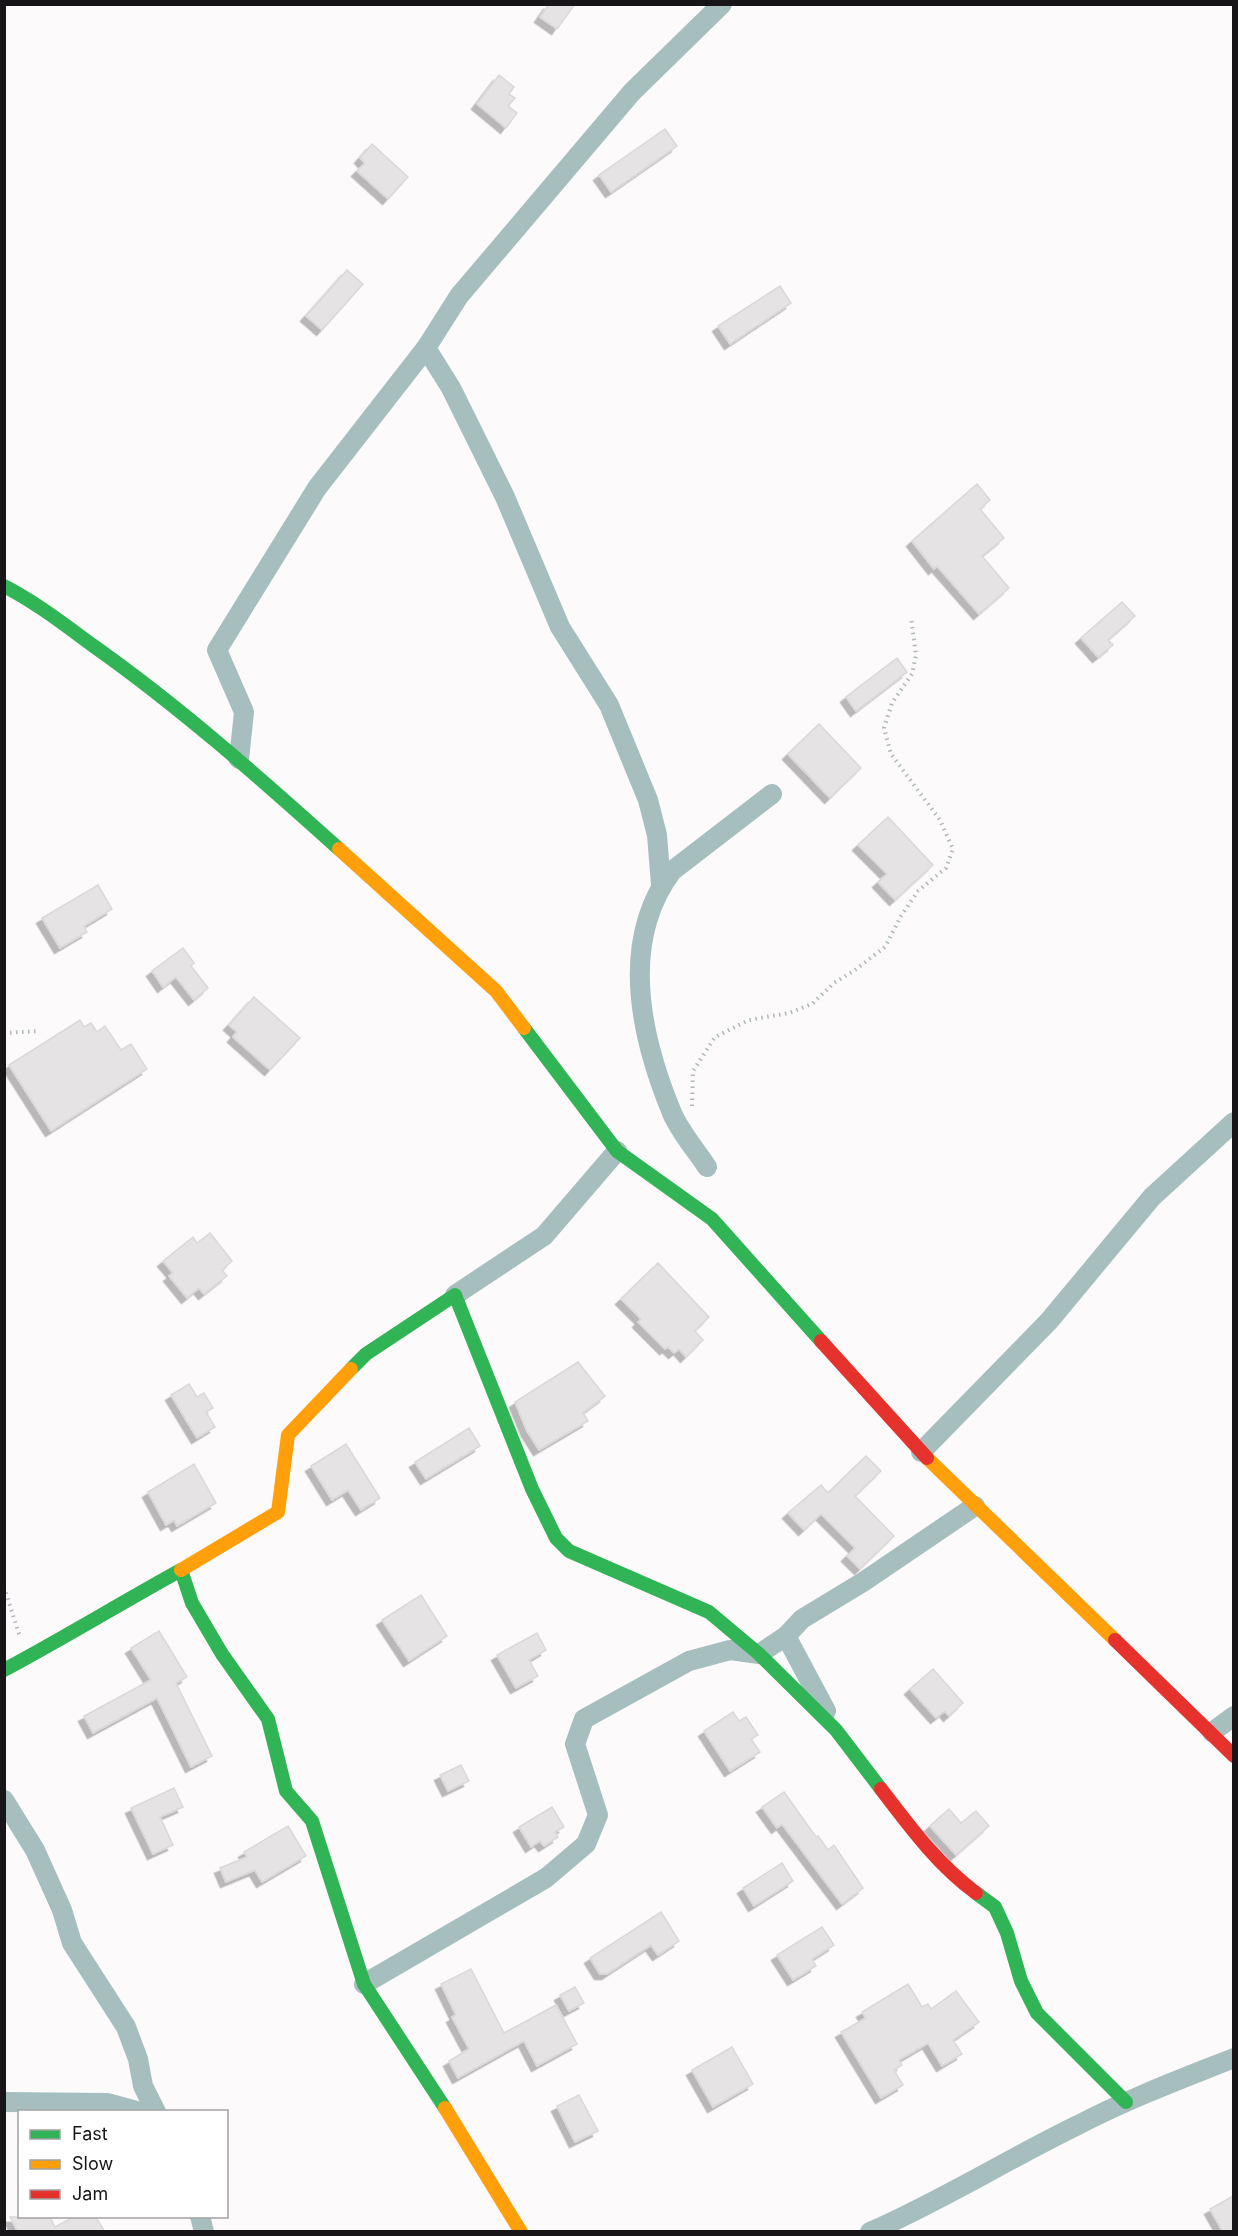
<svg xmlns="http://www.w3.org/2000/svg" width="1238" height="2236" font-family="Inter,sans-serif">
	<defs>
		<filter id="shadow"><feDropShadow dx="-5.5" dy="5.5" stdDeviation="0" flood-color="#0004"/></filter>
	</defs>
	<rect width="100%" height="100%" fill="#fdfafc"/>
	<g fill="#e6e3e5" stroke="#dad8d9" stroke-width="1.5" filter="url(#shadow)">
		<path d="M 549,4 L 575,4 L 557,29 L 540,17 Z"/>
		<path d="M 499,75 L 514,87 L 509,94 L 515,98 L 508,106 L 517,113 L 506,128 L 477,104 Z"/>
		<path d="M 665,129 L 677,146 L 611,192 L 599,175 Z"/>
		<path d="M 372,144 L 408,177 L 388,199 L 357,171 L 365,163 L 360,158 Z"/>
		<path d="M 347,270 L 363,284 L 322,330 L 306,316 Z"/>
		<path d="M 780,286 L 791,303 L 730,344 L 718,326 Z"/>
		<path d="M 977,484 L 990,500 L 980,509 L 1004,538 L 982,556 L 1009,588 L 979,614 L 937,566 L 934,569 L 912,541 Z"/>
		<path d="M 1122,602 L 1135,616 L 1108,640 L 1113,645 L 1098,657 L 1081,638 Z"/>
		<path d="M 897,658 L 907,672 L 856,711 L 846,697 Z"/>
		<path d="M 819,724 L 861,768 L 830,798 L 788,754 Z"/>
		<path d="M 888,817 L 933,865 L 895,900 L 878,882 L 887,874 L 858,845 Z"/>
		<path d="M 98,885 L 112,909 L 84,926 L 87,932 L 60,948 L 42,918 Z"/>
		<path d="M 183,948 L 194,963 L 191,966 L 208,988 L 194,1000 L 176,977 L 163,987 L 152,971 Z"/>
		<path d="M 254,997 L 300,1038 L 270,1070 L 233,1037 L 237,1032 L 229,1025 Z"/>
		<path d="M 80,1020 L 84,1027 L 91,1023 L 97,1032 L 105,1026 L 121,1050 L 131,1044 L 147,1069 L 51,1131 L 9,1065 Z"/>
		<path d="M 210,1233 L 232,1261 L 222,1270 L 227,1276 L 204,1294 L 199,1288 L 187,1298 L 169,1276 L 173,1273 L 163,1261 L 193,1237 L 197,1243 Z"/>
		<path d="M 658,1263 L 709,1317 L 695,1331 L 703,1340 L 686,1357 L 679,1349 L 674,1353 L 668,1347 L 665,1349 L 638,1322 L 641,1319 L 621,1299 Z"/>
		<path d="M 578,1362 L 605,1396 L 583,1413 L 588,1421 L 539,1450 L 527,1431 L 515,1402 Z"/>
		<path d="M 189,1384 L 197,1397 L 204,1393 L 213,1408 L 206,1412 L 215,1427 L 197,1438 L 171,1395 Z"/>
		<path d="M 469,1428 L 480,1446 L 426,1479 L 415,1462 Z"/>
		<path d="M 346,1444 L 380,1498 L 361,1510 L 348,1490 L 332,1500 L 311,1466 Z"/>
		<path d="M 866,1456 L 881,1471 L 855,1496 L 894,1536 L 860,1569 L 847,1556 L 855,1548 L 821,1514 L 804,1530 L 788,1513 L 821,1485 L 828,1493 Z"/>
		<path d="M 194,1464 L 216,1503 L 177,1526 L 174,1520 L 166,1525 L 148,1492 Z"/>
		<path d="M 421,1595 L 447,1636 L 409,1661 L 382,1620 Z"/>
		<path d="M 159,1631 L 187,1677 L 176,1683 L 212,1756 L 191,1767 L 157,1698 L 93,1733 L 84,1716 L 151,1680 L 131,1648 Z"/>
		<path d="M 537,1633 L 546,1650 L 529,1660 L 538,1676 L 516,1688 L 497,1655 Z"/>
		<path d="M 933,1669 L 963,1703 L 949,1716 L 945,1711 L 936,1718 L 910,1689 Z"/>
		<path d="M 733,1712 L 739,1721 L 746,1717 L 758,1735 L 751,1739 L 760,1752 L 730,1771 L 704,1731 Z"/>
		<path d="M 461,1765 L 469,1781 L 448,1791 L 440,1775 Z"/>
		<path d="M 174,1788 L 183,1807 L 160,1817 L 173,1845 L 153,1854 L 131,1808 Z"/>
		<path d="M 784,1792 L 816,1837 L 818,1836 L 828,1850 L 834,1845 L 863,1888 L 842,1904 L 782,1824 L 777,1828 L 762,1807 Z"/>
		<path d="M 552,1807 L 564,1827 L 555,1832 L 558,1837 L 544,1846 L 540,1841 L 531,1847 L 519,1827 Z"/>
		<path d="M 949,1809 L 961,1823 L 976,1811 L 989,1826 L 956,1855 L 930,1826 Z"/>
		<path d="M 288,1826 L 306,1856 L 262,1882 L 255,1870 L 226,1882 L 220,1868 L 247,1857 L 244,1852 Z"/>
		<path d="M 782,1863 L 793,1881 L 754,1906 L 743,1888 Z"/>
		<path d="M 661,1912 L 679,1941 L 658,1955 L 651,1945 L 607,1974 L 600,1974 L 590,1958 Z"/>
		<path d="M 822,1927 L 834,1945 L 812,1959 L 816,1966 L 793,1980 L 777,1955 Z"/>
		<path d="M 471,1969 L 504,2033 L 556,2005 L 577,2044 L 537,2066 L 524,2041 L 458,2078 L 449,2061 L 469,2049 L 452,2017 L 456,2015 L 441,1984 Z"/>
		<path d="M 908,1984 L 922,2007 L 928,2004 L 931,2009 L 956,1991 L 979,2022 L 953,2040 L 962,2054 L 942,2066 L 928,2043 L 899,2060 L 902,2065 L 894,2070 L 903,2085 L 881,2098 L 841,2032 L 866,2018 L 862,2012 Z"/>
		<path d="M 575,1987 L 584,2003 L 569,2011 L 560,1995 Z"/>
		<path d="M 732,2047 L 753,2084 L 713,2107 L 692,2070 Z"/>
		<path d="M 579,2095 L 598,2131 L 575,2142 L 557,2106 Z"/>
		<path d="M 1233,2196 L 1233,2232 L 1223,2232 L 1210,2209 Z"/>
		<path d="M 10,2217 L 50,2217 L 55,2227 L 74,2217 L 96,2217 L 105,2232 L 18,2232 Z"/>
	</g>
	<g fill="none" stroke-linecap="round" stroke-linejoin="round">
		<g stroke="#adb8b9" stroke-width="4" stroke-dasharray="1.5 4.5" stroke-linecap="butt">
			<path d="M 4,1033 L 40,1031"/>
			<path d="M 692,1106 L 693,1071 L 715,1037 L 749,1020 L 789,1013 L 812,1004 L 834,983 L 855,970 L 885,947 L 901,916 L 918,891 L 946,868 L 953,849 L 940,820 L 891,754 L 884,728 L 892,703 L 912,674 L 916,655 L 911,617"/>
			<path d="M 4,1587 L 20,1637"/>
		</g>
		<g stroke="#a7bebe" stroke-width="20">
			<path d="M 426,348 L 451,388 L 505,497 L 560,627 L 609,705 L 648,800 L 657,835 L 661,885"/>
			<path d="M 239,759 L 244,712 L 217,650 L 317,488 L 426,348 L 459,296 L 632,92 L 722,4"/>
			<path d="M 707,1167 C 696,1150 680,1132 672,1113 C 641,1038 619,942 672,871 L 772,794"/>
			<path d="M 455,1295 L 544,1236 L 617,1151"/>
			<path d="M 921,1452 L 1049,1321 L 1152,1197 L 1234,1122"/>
			<path d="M 826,1711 L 786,1636 L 802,1619 L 863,1582 L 975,1506"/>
			<path d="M 1212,1732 L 1234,1716"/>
			<path d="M 4,1800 L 35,1850 L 62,1910 L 72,1943 L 126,2027 L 138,2059 L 143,2086 L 156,2112"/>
			<path d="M 364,1984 L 546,1878 L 586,1844 L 598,1815 L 575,1744 L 584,1719 L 689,1661 L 730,1650 L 759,1654 L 786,1636"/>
			<path d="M 4,2102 L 107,2103 L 140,2112"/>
			<path d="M 200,2216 L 204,2232"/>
			<path d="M 870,2232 C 941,2201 1008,2159 1078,2125 C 1128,2099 1181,2079 1234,2058"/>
		</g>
		<g stroke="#30b455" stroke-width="14">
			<path d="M 4,586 C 37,603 66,626 95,647 C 181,708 260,778 339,849"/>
			<path d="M 524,1028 L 617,1151 L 712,1219 L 821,1341"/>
			<path d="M 351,1369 L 366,1354 L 455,1295 L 532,1489 L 556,1538 L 569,1551 L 709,1612 L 759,1654 L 836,1730 L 881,1789"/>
			<path d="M 4,1670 C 64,1638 121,1603 181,1570 L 192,1603 L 222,1654 L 268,1719 L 286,1791 L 312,1821 L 364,1984 L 445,2108"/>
			<path d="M 976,1893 L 995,1907 L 1007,1933 L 1021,1981 L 1037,2013 L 1126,2102"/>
		</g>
		<g stroke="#ff9f0a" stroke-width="14">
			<path d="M 339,849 L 496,991 L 524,1028"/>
			<path d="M 927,1458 L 1115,1640"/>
			<path d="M 181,1570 L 278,1512 L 288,1435 L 351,1369"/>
			<path d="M 445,2108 L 521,2232"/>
		</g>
		<g stroke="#e5322d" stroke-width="14">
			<path d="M 821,1341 L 927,1458"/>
			<path d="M 1115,1640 L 1234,1756"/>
			<path d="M 881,1789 C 910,1827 937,1864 976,1893"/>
		</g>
	</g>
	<rect width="1238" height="2236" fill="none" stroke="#171517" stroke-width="12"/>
	<rect x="18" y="2110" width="210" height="108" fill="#ffffff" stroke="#a2a1a2" stroke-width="1.5"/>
	<rect x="30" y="2130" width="30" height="9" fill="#30b455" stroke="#a2a1a2" stroke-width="1.5"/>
	<text x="72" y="2140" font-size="18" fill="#171517">Fast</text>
	<rect x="30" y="2160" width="30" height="9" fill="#ff9f0a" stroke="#a2a1a2" stroke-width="1.5"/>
	<text x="72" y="2170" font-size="18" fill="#171517">Slow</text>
	<rect x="30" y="2190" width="30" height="9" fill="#e5322d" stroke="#a2a1a2" stroke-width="1.5"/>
	<text x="72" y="2200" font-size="18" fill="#171517">Jam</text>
</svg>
